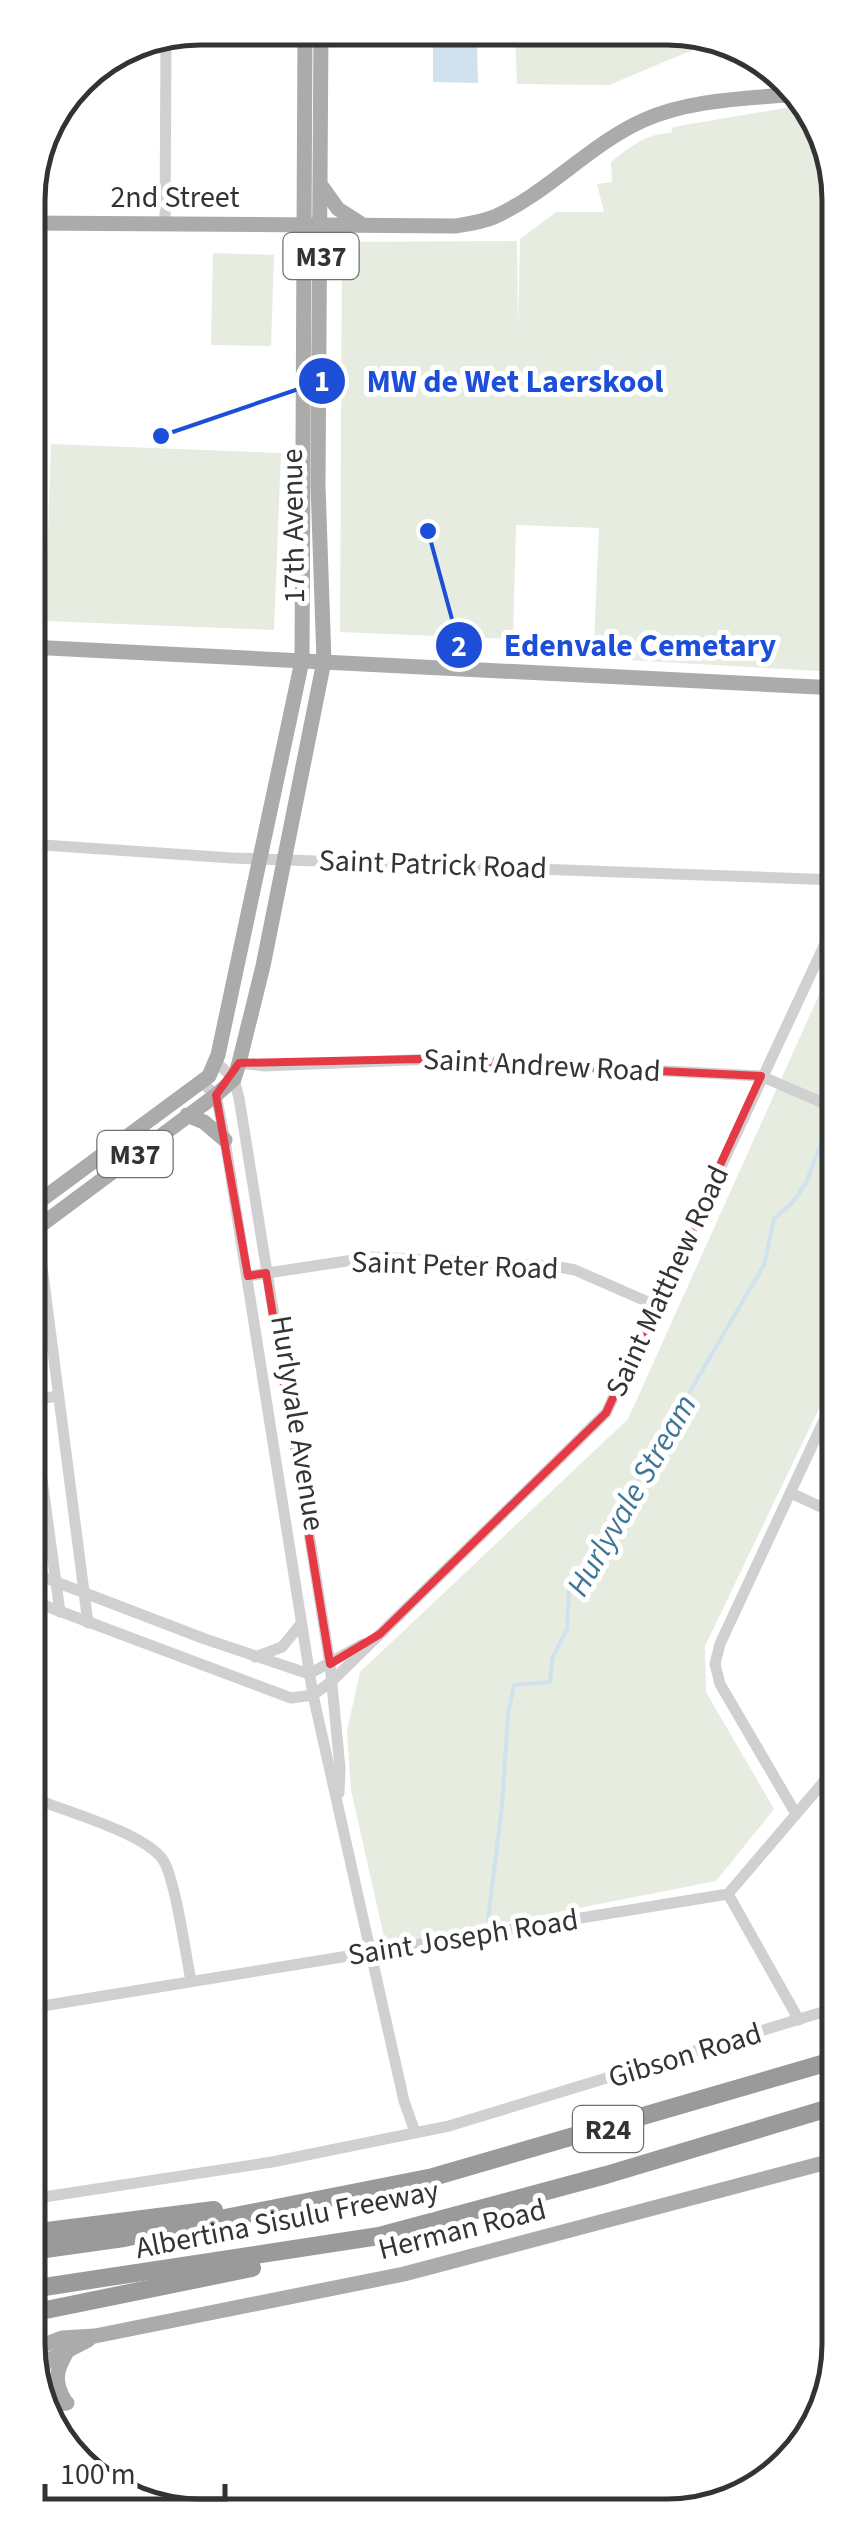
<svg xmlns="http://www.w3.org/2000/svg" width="867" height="2544" font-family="'Source Sans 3',sans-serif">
	<rect width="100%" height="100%" fill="#fff"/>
	<g fill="#e6ecdf">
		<path d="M 515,30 L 701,31 L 723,43 L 702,46 L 609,85 L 517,84 Z"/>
		<path d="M 803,105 L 836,166 L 837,672 L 608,659 L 594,643 L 599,528 L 516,525 L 513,639 L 340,632 L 342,242 L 517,241 L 518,329 L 520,239 L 556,212 L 604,212 L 597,184 L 612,182 L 611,162 C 632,146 644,134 671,133 L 673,127 Z"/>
		<path d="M 213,253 L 274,255 L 271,346 L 211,345 Z"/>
		<path d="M 51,444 L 281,453 L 274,630 L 45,621 Z"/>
		<path d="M 837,955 L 838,1369 L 705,1646 L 706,1692 L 774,1809 L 716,1881 L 386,1946 L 351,1790 L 347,1731 L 360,1672 L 628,1419 Z"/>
	</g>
	<path fill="#cfe2ee" d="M 433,42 L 477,43 L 478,83 L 433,82 Z"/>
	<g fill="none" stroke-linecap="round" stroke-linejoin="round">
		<path stroke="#cfe2ee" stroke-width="4" d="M 488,1920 L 502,1806 L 508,1714 L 514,1685 L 550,1682 L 552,1659 L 567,1629 L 569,1590 L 616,1533 L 638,1480 L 764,1265 L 774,1219 L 793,1202 L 806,1183 L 827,1128"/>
		<g stroke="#d0d0d0" stroke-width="11">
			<path d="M 165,224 L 166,40"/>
			<path d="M 29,844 L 232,858 L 837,880"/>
			<path d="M 216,1062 L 234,1079 L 239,1098 L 330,1664 L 340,1768 L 339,1793"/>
			<path d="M 239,1063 L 264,1066 L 435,1059 L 761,1076 L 837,1109"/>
			<path d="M 201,1082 L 216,1095 L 225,1140 L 313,1695 L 404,2101 L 415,2132"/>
			<path d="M 39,1202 L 37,1228 L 88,1623"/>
			<path d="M 248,1276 L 373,1257 L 554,1266 L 575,1270 L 657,1306"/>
			<path d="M 30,1391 L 60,1612"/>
			<path d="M 31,1400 L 59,1396"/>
			<path d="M 791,1493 L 838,1515"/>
			<path d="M 30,1572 L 205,1639 L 309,1674"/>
			<path d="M 30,1600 L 291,1698 L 313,1695 L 332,1681 L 606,1413 L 837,918"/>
			<path d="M 255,1657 L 282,1647 L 300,1625"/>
			<path d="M 309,1674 L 363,1644"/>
			<path d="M 30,1797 C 62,1810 145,1833 163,1860 C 175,1878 186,1956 191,1981"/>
			<path d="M 796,1814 L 720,1684 L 715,1664 L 720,1644 L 838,1390"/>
			<path d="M 728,1894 L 799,2020"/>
			<path d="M 30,2008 L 728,1894 L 838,1765"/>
			<path d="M 31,2199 L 272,2162 L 449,2126 L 839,2007"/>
		</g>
		<g stroke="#ababab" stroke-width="15">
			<path d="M 323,188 L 338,209 L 360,223"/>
			<path d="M 28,223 L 456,226 C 468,224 482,222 494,217 C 548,193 590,144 644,120 C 692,99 746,99 797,94"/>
			<path d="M 29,647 L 837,688"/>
			<path d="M 187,1115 L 204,1122 L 225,1140"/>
			<path d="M 29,1209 L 201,1082 L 209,1076 L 218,1055 L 302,661 L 305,28"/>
			<path d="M 29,1234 L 216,1095 L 234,1079 L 239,1063 L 263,966 L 324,661 L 318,485 L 321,28"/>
			<path d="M 31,2350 L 62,2338 L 95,2336 L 404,2274 L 839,2159"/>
			<path d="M 33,2381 L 47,2361 L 88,2340"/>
			<path d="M 65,2401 C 53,2381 56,2370 68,2350"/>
			<path d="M 45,2405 L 67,2403"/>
		</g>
		<g stroke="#9a9a9a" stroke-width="18">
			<path d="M 31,2233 L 214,2210"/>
			<path d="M 31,2251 L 124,2238 L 433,2177 L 839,2059"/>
			<path d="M 31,2289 L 379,2236 L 606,2175 L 839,2105"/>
			<path d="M 31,2313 L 252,2268"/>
		</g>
	</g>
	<path fill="none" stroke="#e63946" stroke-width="8" stroke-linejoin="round" d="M 419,1059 L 761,1076 L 606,1413 L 380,1634 L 330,1664 L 266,1273 L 248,1276 L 216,1095 L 239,1063 Z"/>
	<g text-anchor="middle" stroke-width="10" stroke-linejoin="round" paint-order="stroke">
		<g fill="#fff" stroke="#707070" stroke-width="2.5">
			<rect x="283.5" y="233" width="75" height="46" rx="8"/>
			<rect x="97.5" y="1131" width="75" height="46" rx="8"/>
			<rect x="573" y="2106" width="70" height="46" rx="8"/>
		</g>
		<g font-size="28" font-weight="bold" fill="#333">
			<text x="321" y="266">M37</text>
			<text x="135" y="1164">M37</text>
			<text x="608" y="2139">R24</text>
		</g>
		<g font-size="30" fill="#333" stroke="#fff">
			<text x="175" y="207">2nd Street</text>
			<text transform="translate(293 526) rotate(-91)" y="10">17th Avenue</text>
			<text transform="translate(433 864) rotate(2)" y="10">Saint Patrick Road</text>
			<text transform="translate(542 1065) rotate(3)" y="10">Saint Andrew Road</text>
			<text transform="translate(455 1265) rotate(2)" y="10">Saint Peter Road</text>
			<text transform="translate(667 1281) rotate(-65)" y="10">Saint Matthew Road</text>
			<text transform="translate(298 1423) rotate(81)" y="10">Hurlyvale Avenue</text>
			<text transform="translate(463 1937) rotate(-9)" y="10">Saint Joseph Road</text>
			<text transform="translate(685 2055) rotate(-17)" y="10">Gibson Road</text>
			<text transform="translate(287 2219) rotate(-11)" y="10">Albertina Sisulu Freeway</text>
			<text transform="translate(462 2229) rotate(-14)" y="10">Herman Road</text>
		</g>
		<g font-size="32" font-style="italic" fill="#3f7597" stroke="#fff">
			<text transform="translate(631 1495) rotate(-60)" y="11">Hurlyvale Stream</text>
		</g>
	</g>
	<path d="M0 0H867V2544H0ZM200 45H667A155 155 0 0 1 822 200V2344A155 155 0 0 1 667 2499H200A155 155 0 0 1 45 2344V200A155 155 0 0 1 200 45Z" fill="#fff" fill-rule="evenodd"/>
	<path fill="none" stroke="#333" stroke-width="5" d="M200 45H667A155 155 0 0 1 822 200V2344A155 155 0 0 1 667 2499H200A155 155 0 0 1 45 2344V200A155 155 0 0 1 200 45Z"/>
	<path fill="none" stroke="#1d4ed8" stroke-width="4" d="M161 436L322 381M428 531L459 645"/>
	<g fill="#1d4ed8" stroke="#fff" stroke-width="4">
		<circle cx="161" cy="436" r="10"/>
		<circle cx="428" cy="531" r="10"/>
		<circle cx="322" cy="381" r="25"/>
		<circle cx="459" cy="645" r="25"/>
	</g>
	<g font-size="30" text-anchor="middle" font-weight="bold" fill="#fff">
		<text x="322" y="391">1</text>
		<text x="459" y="656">2</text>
	</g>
	<g font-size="32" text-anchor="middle" font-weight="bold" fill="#1d4ed8" stroke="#fff" stroke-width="10" stroke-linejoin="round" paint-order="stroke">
		<text x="515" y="392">MW de Wet Laerskool</text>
		<text x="640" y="656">Edenvale Cemetary</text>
	</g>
	<path d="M45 2484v15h180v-15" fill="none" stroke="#333333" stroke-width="5"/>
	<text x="60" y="2484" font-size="30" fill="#333333" stroke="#ffffff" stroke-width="8" paint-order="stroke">100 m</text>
</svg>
